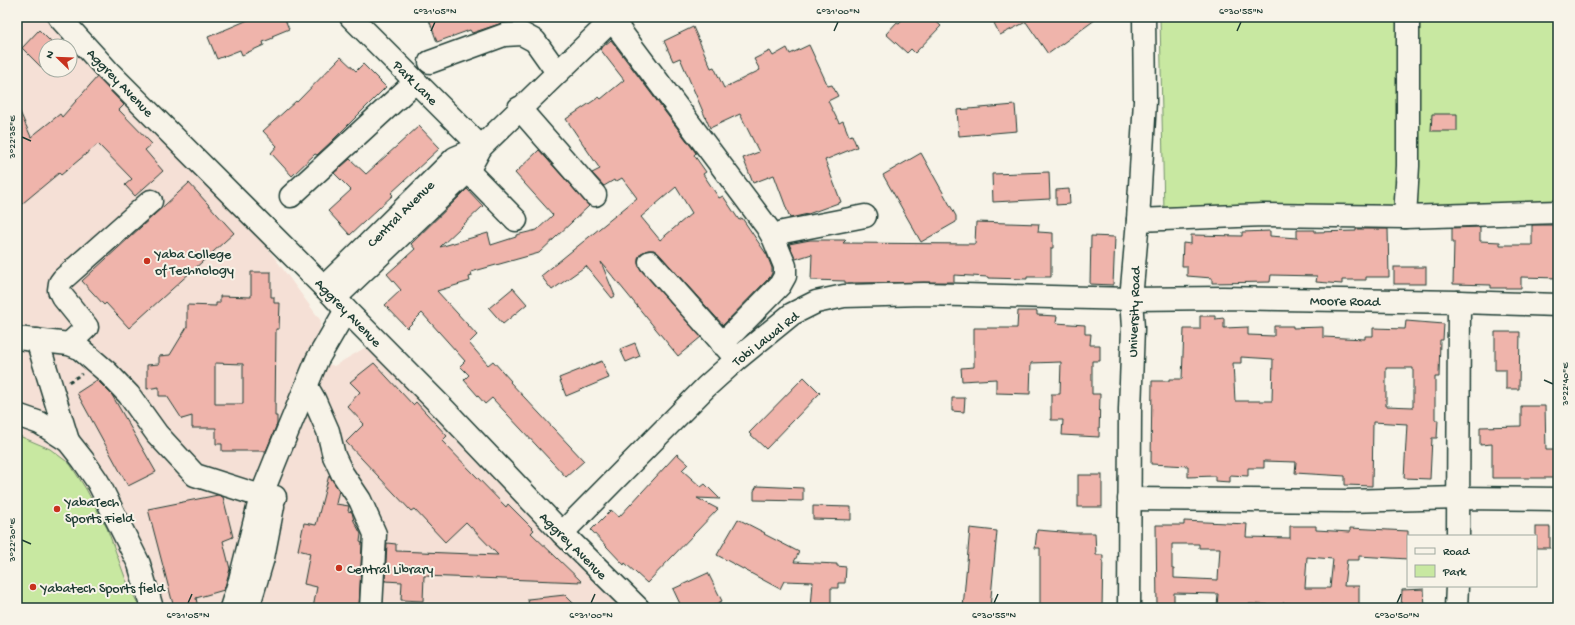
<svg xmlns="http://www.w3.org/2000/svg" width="1575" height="625" font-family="'Gochi Hand',sans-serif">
	<rect width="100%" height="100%" fill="#f7f3e8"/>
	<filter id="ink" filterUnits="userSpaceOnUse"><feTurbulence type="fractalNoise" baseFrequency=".025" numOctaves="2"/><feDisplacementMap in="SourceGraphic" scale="8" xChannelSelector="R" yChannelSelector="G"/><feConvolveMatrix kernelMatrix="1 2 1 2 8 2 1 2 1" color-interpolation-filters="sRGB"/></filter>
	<g filter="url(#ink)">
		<path fill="#f5e0d6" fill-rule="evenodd" d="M 17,17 L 52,17 L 233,201 L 321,321 L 315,359 L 334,366 L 373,343 L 623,608 L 17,608 ZM 46,46 L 70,46 L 70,70 L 46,70 Z"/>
		<g fill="#c8e8a1" stroke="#74926a">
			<path d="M 1160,17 L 1558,17 L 1558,208 L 1164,213 Z"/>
			<path d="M 17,435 L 50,449 L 70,464 L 86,489 L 107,528 L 126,580 L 140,608 L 17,608 Z"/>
		</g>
		<g fill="#efb4ab" stroke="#1f3d34" fill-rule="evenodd">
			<path d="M 255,17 L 284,17 L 289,29 L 272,36 L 273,38 L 263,42 L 264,45 L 242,55 L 240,50 L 217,59 L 208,37 Z"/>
			<path d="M 428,17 L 520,17 L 472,33 L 470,30 L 437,42 Z"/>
			<path d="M 905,17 L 931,17 L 941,26 L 915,53 L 911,49 L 907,53 L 886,34 L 897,22 L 899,23 Z"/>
			<path d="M 996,17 L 1099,17 L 1048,54 L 1026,22 L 1000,35 L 994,23 L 998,21 Z"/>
			<path d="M 693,27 L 711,68 L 714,67 L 724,88 L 760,70 L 754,59 L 770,51 L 773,56 L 787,48 L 790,54 L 809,45 L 828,86 L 832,85 L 838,96 L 828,101 L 839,123 L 843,121 L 849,136 L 852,135 L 857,147 L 825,160 L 841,202 L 808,214 L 790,218 L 774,175 L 753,183 L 743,158 L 759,152 L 740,114 L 710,128 L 680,58 L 673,61 L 664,41 Z"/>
			<path d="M 39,30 L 55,46 L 46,46 L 46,70 L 57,70 L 50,76 L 22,48 Z"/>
			<path d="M 611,40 L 696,153 L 694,155 L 706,172 L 703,174 L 719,198 L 723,196 L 739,220 L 742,218 L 767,255 L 772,268 L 772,273 L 770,277 L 723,325 L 659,254 L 654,250 L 648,250 L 641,253 L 638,258 L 638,264 L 641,270 L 701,337 L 678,356 L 601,262 L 615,296 L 612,298 L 586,266 L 552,290 L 541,276 L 637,198 L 622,178 L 615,182 L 614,180 L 604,186 L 592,173 L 600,169 L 566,119 L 599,97 L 601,99 L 624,80 L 600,49 ZM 676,187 L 692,213 L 660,240 L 641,217 Z"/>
			<path d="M 341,57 L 356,71 L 363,64 L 386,87 L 332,141 L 317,155 L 315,154 L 292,176 L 271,153 L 277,146 L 263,131 L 296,101 L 297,102 Z"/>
			<path d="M 97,77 L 124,105 L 119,110 L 152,144 L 145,150 L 163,171 L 135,196 L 125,185 L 132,179 L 98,144 L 61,175 L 59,173 L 17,208 L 17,105 L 31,137 L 60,114 L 62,117 Z"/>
			<path d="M 1015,105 L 1017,131 L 959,136 L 957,110 Z"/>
			<path d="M 1432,114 L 1457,114 L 1457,131 L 1431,131 Z"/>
			<path d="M 419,126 L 440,148 L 391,193 L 393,195 L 350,235 L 328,211 L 351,190 L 334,173 L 350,159 L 366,174 Z"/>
			<path d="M 539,150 L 589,206 L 539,253 L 471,272 L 472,276 L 469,277 L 470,281 L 437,291 L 477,335 L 469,343 L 488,365 L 493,361 L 511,381 L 510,382 L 584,461 L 566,477 L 492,398 L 485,404 L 464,380 L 469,375 L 460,366 L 465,361 L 422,313 L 407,328 L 385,305 L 401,290 L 387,274 L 415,249 L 411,244 L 467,189 L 483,206 L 440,247 L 488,233 L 491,245 L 516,237 L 516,235 L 537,230 L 553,215 L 515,173 Z"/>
			<path d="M 921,153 L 956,216 L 956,222 L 921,242 L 883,175 Z"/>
			<path d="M 1049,172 L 1050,199 L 993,202 L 992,174 Z"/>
			<path d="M 189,183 L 234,233 L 129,328 L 106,303 L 104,305 L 82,281 Z"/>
			<path d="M 1069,189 L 1070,204 L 1056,205 L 1056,190 Z"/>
			<path d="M 976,222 L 1039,224 L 1038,232 L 1053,233 L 1053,248 L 1051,248 L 1051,277 L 1027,277 L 1027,279 L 988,278 L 988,277 L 954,275 L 954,282 L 845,283 L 845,281 L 811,280 L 812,254 L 796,259 L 789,244 L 810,240 L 846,240 L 843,243 L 975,244 Z"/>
			<path d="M 1532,225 L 1558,225 L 1558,278 L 1521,277 L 1521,288 L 1491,288 L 1491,285 L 1453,284 L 1454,242 L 1452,242 L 1452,228 L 1480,227 L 1480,241 L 1500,242 L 1500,245 L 1532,245 Z"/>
			<path d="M 1356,229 L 1388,229 L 1389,277 L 1366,277 L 1366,280 L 1342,280 L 1342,284 L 1316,282 L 1317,276 L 1271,275 L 1270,282 L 1212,283 L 1212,278 L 1187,276 L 1187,266 L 1182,266 L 1183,243 L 1191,244 L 1191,235 L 1242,236 L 1242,232 L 1270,231 L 1270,236 L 1297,238 L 1297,230 L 1315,230 L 1315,232 L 1356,231 Z"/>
			<path d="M 1091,236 L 1115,237 L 1113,285 L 1090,284 Z"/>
			<rect x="1394" y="267" width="32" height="17"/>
			<path d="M 251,272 L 271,272 L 271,297 L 274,297 L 274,303 L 280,303 L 279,329 L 276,329 L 275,416 L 277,416 L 277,424 L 266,451 L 222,451 L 222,444 L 216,444 L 216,428 L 192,428 L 192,416 L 182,419 L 167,396 L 159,396 L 159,387 L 147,389 L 147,365 L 159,364 L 159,356 L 170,355 L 187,327 L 187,305 L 216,306 L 216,303 L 220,303 L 220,296 L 251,297 ZM 215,363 L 243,364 L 243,404 L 215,404 Z"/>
			<path d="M 513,288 L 527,304 L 503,324 L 489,308 Z"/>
			<path d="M 1018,311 L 1037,311 L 1037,315 L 1057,316 L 1056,323 L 1085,325 L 1085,334 L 1091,334 L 1090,345 L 1100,345 L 1100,361 L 1092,361 L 1092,394 L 1100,394 L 1099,437 L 1062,435 L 1063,420 L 1051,420 L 1051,394 L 1060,394 L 1061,362 L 1031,363 L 1030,394 L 996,393 L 996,379 L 962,381 L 961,368 L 974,367 L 974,328 L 1017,328 Z"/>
			<path d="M 1200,316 L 1215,316 L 1215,319 L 1224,318 L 1224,328 L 1248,327 L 1248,335 L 1274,336 L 1274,326 L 1293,326 L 1293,328 L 1323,327 L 1323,337 L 1365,339 L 1365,336 L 1373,336 L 1373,328 L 1405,329 L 1406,321 L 1444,324 L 1443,340 L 1440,340 L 1439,377 L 1435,377 L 1435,420 L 1438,420 L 1437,438 L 1432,438 L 1430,479 L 1404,478 L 1407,424 L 1373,422 L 1372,486 L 1345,485 L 1345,476 L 1295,473 L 1296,462 L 1264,461 L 1264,468 L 1248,468 L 1248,476 L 1230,475 L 1230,482 L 1215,481 L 1215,476 L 1188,477 L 1188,466 L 1151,464 L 1152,381 L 1169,381 L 1169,379 L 1182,379 L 1184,329 L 1200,329 ZM 1241,357 L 1273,359 L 1272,401 L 1235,401 L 1233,363 L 1241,363 ZM 1386,368 L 1413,368 L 1413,407 L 1386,406 Z"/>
			<path d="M 1495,332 L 1520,332 L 1519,389 L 1506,389 L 1506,370 L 1495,370 Z"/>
			<path d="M 635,343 L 640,356 L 626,362 L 620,349 Z"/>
			<path d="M 602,361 L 609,378 L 566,396 L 559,378 Z"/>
			<path d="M 374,363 L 413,405 L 416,402 L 447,436 L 442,441 L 506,507 L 508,504 L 534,530 L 531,533 L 582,582 L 424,576 L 423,601 L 401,600 L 402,582 L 385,581 L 387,543 L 396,544 L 396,551 L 498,555 L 466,522 L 445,542 L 414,509 L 411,511 L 346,442 L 364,424 L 347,406 L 360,392 L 350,382 Z"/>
			<path d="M 804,377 L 820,393 L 766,449 L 749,433 Z"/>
			<path d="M 97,380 L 112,395 L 156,472 L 128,486 L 77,393 Z"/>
			<path d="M 952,398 L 965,398 L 964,412 L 952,411 Z"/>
			<path d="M 1521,406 L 1545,406 L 1546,450 L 1555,450 L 1555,478 L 1492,478 L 1492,444 L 1480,445 L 1480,427 L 1521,426 Z"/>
			<path d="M 677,454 L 688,464 L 682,470 L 701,487 L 705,484 L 720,499 L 697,498 L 718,509 L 647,583 L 625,563 L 624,565 L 591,530 L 611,510 L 619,517 Z"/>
			<path d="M 329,475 L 339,490 L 336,504 L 349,506 L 348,511 L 352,512 L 354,521 L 361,534 L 360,542 L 362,543 L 359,608 L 313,608 L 317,587 L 304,584 L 310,553 L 298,550 L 304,523 L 316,525 Z"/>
			<rect x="1078" y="475" width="24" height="32"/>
			<path d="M 757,486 L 803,488 L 803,501 L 754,500 L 754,491 Z"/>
			<path d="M 218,495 L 223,497 L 233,537 L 223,541 L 230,569 L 224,590 L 196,598 L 198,608 L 174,608 L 148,509 Z"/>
			<path d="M 813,506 L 851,507 L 851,520 L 813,519 Z"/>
			<path d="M 738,519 L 765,533 L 764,534 L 799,552 L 794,562 L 837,564 L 837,566 L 846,567 L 845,583 L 838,583 L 838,588 L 831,588 L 831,608 L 811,608 L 813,582 L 784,581 L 780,589 L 717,555 Z"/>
			<path d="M 1184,521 L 1247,524 L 1246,537 L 1290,538 L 1290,526 L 1316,526 L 1316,530 L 1350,532 L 1350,528 L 1408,531 L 1408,559 L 1359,556 L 1359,560 L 1347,560 L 1344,586 L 1359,586 L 1359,605 L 1342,606 L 1283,603 L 1283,605 L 1249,604 L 1248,608 L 1217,606 L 1218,594 L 1174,593 L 1174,608 L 1157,608 L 1156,525 L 1184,525 ZM 1172,544 L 1199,544 L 1199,548 L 1220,548 L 1218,580 L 1174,578 L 1174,569 L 1172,569 ZM 1307,557 L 1333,559 L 1330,588 L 1305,588 Z"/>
			<rect x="1536" y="527" width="14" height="21"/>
			<path d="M 970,528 L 997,531 L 990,608 L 963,608 Z"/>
			<path d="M 1037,530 L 1074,533 L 1095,533 L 1096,555 L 1103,555 L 1102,608 L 1040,608 L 1040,548 L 1035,548 Z"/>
			<path d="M 708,573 L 722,601 L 708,608 L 682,608 L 673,589 Z"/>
			<path d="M 1424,589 L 1425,608 L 1401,608 L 1402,590 Z"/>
			<path d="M 565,595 L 578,608 L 529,608 L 528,599 Z"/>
		</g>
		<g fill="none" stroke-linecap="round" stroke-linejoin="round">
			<defs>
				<g id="minor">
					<path d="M 59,17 L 108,71 L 335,298 L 346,310 L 444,409 L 562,533 L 638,608"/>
					<path d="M 351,17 L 481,147"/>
					<path d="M 612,20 L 767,227 L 773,237 L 783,232 L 865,216"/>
					<path d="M 430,62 L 504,35 L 522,34 L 535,41 L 557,72"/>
					<path d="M 519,108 L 595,195"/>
					<path d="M 468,171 L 516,220"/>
					<path d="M 291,196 L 415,82"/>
					<path d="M 1405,217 L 1408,166 L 1408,17"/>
					<path d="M 1138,220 L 1263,215 L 1405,217 L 1558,212"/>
					<path d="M 650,262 L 732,354"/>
					<path d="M 324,287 L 357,255 L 455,158 L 481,147"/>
					<path d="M 335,298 L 468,171 L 481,147 L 612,20 L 621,17"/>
					<path d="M 17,338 L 69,344 L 79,348 L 107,372 L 129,395 L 157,434 L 195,475 L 261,496 L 275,497"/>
					<path d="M 37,340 L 68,441"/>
					<path d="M 69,344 L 87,327 L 62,296 L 59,290 L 60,283 L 63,279 L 151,201"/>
					<path d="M 722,344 L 780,285 L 785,276 L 785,266 L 773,237"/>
					<path d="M 307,387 L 314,399 L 328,431 L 334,456 L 342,473 L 360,500 L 375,534 L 371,608"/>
					<path d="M 17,415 L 40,423 L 68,441 L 83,460 L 98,482 L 139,564 L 152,608"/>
					<path d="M 1129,499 L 1347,501 L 1459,498 L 1558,499"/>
					<path d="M 562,533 L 706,387 L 737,359 L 792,314 L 816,302 L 844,296 L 924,294 L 1131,299 L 1223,298 L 1459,302 L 1558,305"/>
					<path d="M 1458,536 L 1459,302"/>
					<path d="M 231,608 L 240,580 L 261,496 L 278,454 L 317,360 L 346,310"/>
					<path d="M 248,608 L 263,558 L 273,506"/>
					<path d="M 1456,608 L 1457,586"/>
				</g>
				<path id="major" d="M 1129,608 L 1130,410 L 1133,328 L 1131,299 L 1138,220 L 1145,101 L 1144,17"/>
			</defs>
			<use href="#minor" stroke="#1f3d34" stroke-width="25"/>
			<use href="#major" stroke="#1f3d34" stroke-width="25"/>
			<path stroke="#1f3d34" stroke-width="2.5" stroke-dasharray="4 3" stroke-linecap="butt" d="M 69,382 L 82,374"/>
			<use href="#minor" stroke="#f7f3e8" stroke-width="22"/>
			<use href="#major" stroke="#f7f3e8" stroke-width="22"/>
		</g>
	</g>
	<path fill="none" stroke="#1f3d34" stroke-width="1.5" d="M 431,31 L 435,22M 834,31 L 838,22M 1237,31 L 1241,22M 22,137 L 31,141M 1544,380 L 1553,384M 22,540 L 31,544M 188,603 L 192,594M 591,603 L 595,594M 994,603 L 998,594M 1397,603 L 1401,594"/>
	<g fill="#c8321e" stroke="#f7f3e8" stroke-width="1.5">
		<circle cx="147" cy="261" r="4"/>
		<circle cx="57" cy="509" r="4"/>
		<circle cx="339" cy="568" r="4"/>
		<circle cx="33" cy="587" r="4"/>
	</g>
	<g text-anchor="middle" stroke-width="4" stroke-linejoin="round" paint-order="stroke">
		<g font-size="14" fill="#1f3d34" stroke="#f7f3e8">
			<text transform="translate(121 82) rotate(46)" y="5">Aggrey Avenue</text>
			<text transform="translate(416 82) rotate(45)" y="5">Park Lane</text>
			<text transform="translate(400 213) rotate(-45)" y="5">Central Avenue</text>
			<text transform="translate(1345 300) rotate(1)" y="5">Moore Road</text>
			<text transform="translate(349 312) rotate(46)" y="5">Aggrey Avenue</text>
			<text transform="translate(1133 312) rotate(-88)" y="5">University Road</text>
			<text transform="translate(765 338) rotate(-38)" y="5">Tobi Lawal Rd</text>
			<text transform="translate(574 545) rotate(45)" y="5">Aggrey Avenue</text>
		</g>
		<g font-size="14" fill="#1f3d34" stroke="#f7f3e8" text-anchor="start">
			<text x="155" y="258">Yaba College<tspan x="155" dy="16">of Technology</tspan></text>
			<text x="65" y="506">YabaTech<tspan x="65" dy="16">Sports Field</tspan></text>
			<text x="347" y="573">Central Library</text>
			<text x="41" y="592">Yabatech Sports field</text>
		</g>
	</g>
	<rect width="1575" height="625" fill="none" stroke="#f7f3e8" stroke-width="44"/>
	<rect x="1407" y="535" width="130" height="52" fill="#f7f3e8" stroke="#a1aaa0"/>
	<rect x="1415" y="548" width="20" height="6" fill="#f7f3e8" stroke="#a1aaa0"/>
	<text x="1443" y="555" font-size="12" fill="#1f3d34">Road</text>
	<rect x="1415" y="565" width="20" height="12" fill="#c8e8a1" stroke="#a1aaa0"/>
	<text x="1443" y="575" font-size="12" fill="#1f3d34">Park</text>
	<g transform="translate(58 58) rotate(293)"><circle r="19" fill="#f7f3e8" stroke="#a1aaa0"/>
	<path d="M0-3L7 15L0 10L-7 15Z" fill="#c8321e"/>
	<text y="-6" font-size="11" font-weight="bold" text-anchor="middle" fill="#1f3d34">N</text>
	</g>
	<rect x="22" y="22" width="1531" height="581" fill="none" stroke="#1f3d34" stroke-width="1.5"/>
	<g font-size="10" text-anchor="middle" fill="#1f3d34">
		<text x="435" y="14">6°31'05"N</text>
		<text x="838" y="14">6°31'00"N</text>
		<text x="1241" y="14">6°30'55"N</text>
		<text transform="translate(11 137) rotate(-90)" y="4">3°22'35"E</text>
		<text transform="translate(1564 384) rotate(-90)" y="4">3°22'40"E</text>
		<text transform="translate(11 540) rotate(-90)" y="4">3°22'30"E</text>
		<text x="188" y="618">6°31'05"N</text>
		<text x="591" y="618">6°31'00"N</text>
		<text x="994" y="618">6°30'55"N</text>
		<text x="1397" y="618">6°30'50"N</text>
	</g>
</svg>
